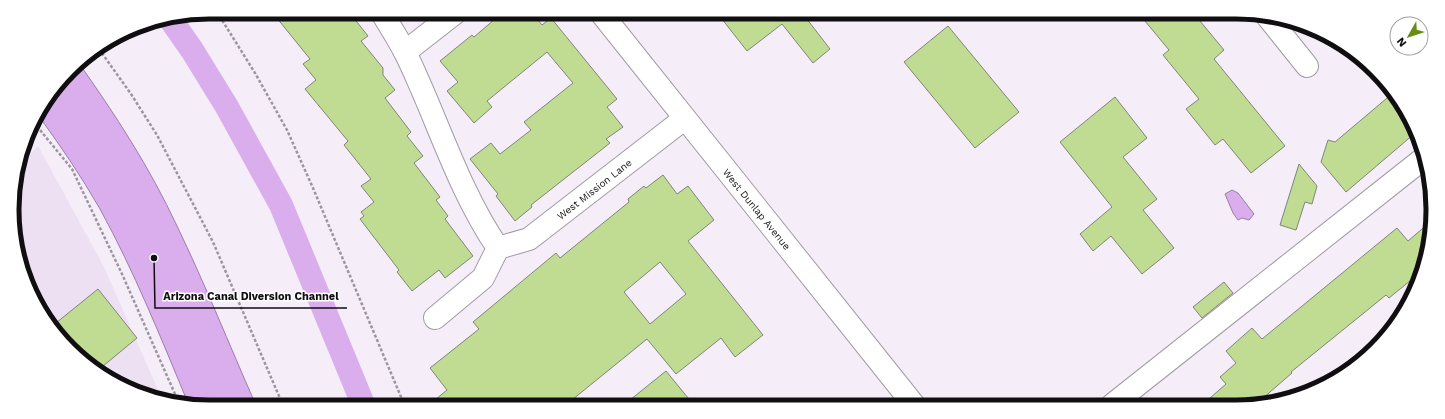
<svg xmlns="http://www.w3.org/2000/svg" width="1445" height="419" font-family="'Work Sans',sans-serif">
	<rect width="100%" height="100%" fill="#f5edf8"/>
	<path fill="#ece0f2" d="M 38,146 L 104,267 L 162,399 L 100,374 L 53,330 L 19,261 L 12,196 L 23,156 L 26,159 Z"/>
	<g fill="#daaded" stroke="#9d7dab">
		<path d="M 78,62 C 115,114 150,168 177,226 C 205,284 229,344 255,403 L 188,403 C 161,338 134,271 100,209 C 81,176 60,145 38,115 Z"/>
		<path d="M 1232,190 L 1238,193 L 1254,214 L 1249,220 L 1242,218 L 1238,220 L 1233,213 L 1225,194 Z"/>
	</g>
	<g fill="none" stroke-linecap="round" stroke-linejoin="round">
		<path stroke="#daaded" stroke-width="24" d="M 171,20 L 192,50 L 227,107 L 281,205 L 363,404"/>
	</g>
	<g fill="#bfdc92" stroke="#80857a" fill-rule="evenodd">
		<path d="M 272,12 L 349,12 L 368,36 L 361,41 L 383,68 L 383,75 L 395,90 L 385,98 L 411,132 L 407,136 L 423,156 L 414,163 L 440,197 L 436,200 L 448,216 L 445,219 L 473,256 L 445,278 L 439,270 L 412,291 L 397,272 L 399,270 L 360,219 L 364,216 L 361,212 L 374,202 L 361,186 L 371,179 L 344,145 L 348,141 L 305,89 L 316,80 L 303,64 L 310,59 Z"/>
		<path d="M 502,13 L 532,13 L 542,25 L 551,18 L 617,99 L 607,107 L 623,127 L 606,139 L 610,143 L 531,205 L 532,207 L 515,221 L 496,196 L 498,194 L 470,159 L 491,143 L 500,154 L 531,130 L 524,122 L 573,83 L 547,52 L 487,101 L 492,107 L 474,123 L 447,91 L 458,82 L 440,61 L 472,35 L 474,37 Z"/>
		<path d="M 718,14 L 803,14 L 830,49 L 813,63 L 782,24 L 747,51 Z"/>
		<path d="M 1140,15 L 1195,15 L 1224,50 L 1214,59 L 1285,146 L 1251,173 L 1223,139 L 1215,145 L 1186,109 L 1199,99 L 1163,55 L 1169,50 Z"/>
		<path d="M 948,26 L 1019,112 L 975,148 L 904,62 Z"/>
		<path d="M 1393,93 L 1400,100 L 1414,134 L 1346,192 L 1321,162 L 1328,140 L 1335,142 Z"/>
		<path d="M 1115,97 L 1147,138 L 1123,157 L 1157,199 L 1143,210 L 1174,248 L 1142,274 L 1111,236 L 1093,251 L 1080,234 L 1112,207 L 1060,142 Z"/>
		<path d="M 1299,164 L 1317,186 L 1312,204 L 1305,202 L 1296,230 L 1280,225 Z"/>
		<path d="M 663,175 L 677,194 L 688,186 L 714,220 L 688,241 L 763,335 L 735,357 L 721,338 L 676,374 L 647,339 L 567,404 L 430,404 L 447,390 L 430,368 L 479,329 L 473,322 L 556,253 L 560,258 L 629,202 L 628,199 L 644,186 L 646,188 ZM 660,262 L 686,294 L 650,324 L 624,292 Z"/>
		<path d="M 1429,223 L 1429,248 L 1421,272 L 1389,298 L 1386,295 L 1291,372 L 1292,373 L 1255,405 L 1202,405 L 1226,384 L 1220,377 L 1236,363 L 1226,351 L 1252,328 L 1262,339 L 1397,228 L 1408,241 Z"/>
		<path d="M 1224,282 L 1233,293 L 1202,318 L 1193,307 Z"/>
		<path d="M 98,289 L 137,338 L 97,371 L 53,330 L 51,327 Z"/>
		<path d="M 666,371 L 693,404 L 625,404 Z"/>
	</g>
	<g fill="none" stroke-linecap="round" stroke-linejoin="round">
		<defs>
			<g id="minor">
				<path d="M 382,13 C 390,26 398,39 405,52 C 437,117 457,188 498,248"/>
				<path d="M 1267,16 L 1307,66"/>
				<path d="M 405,52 L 455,13"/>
				<path d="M 435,318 L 483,278 L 498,248 L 529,239 L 684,119"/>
				<path d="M 1112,405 L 1424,158"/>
			</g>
			<path id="major" d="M 601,13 L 914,405"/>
		</defs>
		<use href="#minor" stroke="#a29ba5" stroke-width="24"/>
		<use href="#major" stroke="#a29ba5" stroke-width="24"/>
		<g stroke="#9c969e" stroke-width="2.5" stroke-dasharray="3 2" stroke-linecap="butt">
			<path d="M 217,12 L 255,73 L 287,130 L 313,188 L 404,404"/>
			<path d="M 99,49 L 131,94 L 157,135 L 213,242 L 282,403"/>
			<path d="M 31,126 L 40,130 L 72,169 L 122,274 L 179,403"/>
		</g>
		<use href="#minor" stroke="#fff" stroke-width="22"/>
		<use href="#major" stroke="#fff" stroke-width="22"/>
	</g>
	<g text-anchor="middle" stroke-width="3" stroke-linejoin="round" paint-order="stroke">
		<g font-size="10" fill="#100e11" stroke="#fff">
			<text transform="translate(594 189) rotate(-38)" y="4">West Mission Lane</text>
			<text transform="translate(757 209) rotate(51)" y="4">West Dunlap Avenue</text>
		</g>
	</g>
	<path d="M0 0H1445V419H0ZM209 19H1236A190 190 0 0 1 1426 209V210A190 190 0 0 1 1236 400H209A190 190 0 0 1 19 210V209A190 190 0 0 1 209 19Z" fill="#fff" fill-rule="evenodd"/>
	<path fill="none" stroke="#100e11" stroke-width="5" d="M209 19H1236A190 190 0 0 1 1426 209V210A190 190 0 0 1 1236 400H209A190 190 0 0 1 19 210V209A190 190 0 0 1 209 19Z"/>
	<path fill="none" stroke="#100e11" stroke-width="1.5" d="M154 258L155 308H347"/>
	<circle fill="#100e11" stroke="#fff" stroke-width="1.5" cx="154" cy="258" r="4"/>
	<g font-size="11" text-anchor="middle" font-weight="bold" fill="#100e11" stroke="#fff" stroke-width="3" stroke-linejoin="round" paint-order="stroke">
		<text x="251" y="300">Arizona Canal Diversion Channel</text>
	</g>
	<g transform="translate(1409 36) rotate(231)"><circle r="19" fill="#ffffff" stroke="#9f9fa0"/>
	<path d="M0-3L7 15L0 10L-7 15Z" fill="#688c14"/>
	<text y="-6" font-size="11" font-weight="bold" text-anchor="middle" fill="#100e11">N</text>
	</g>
</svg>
